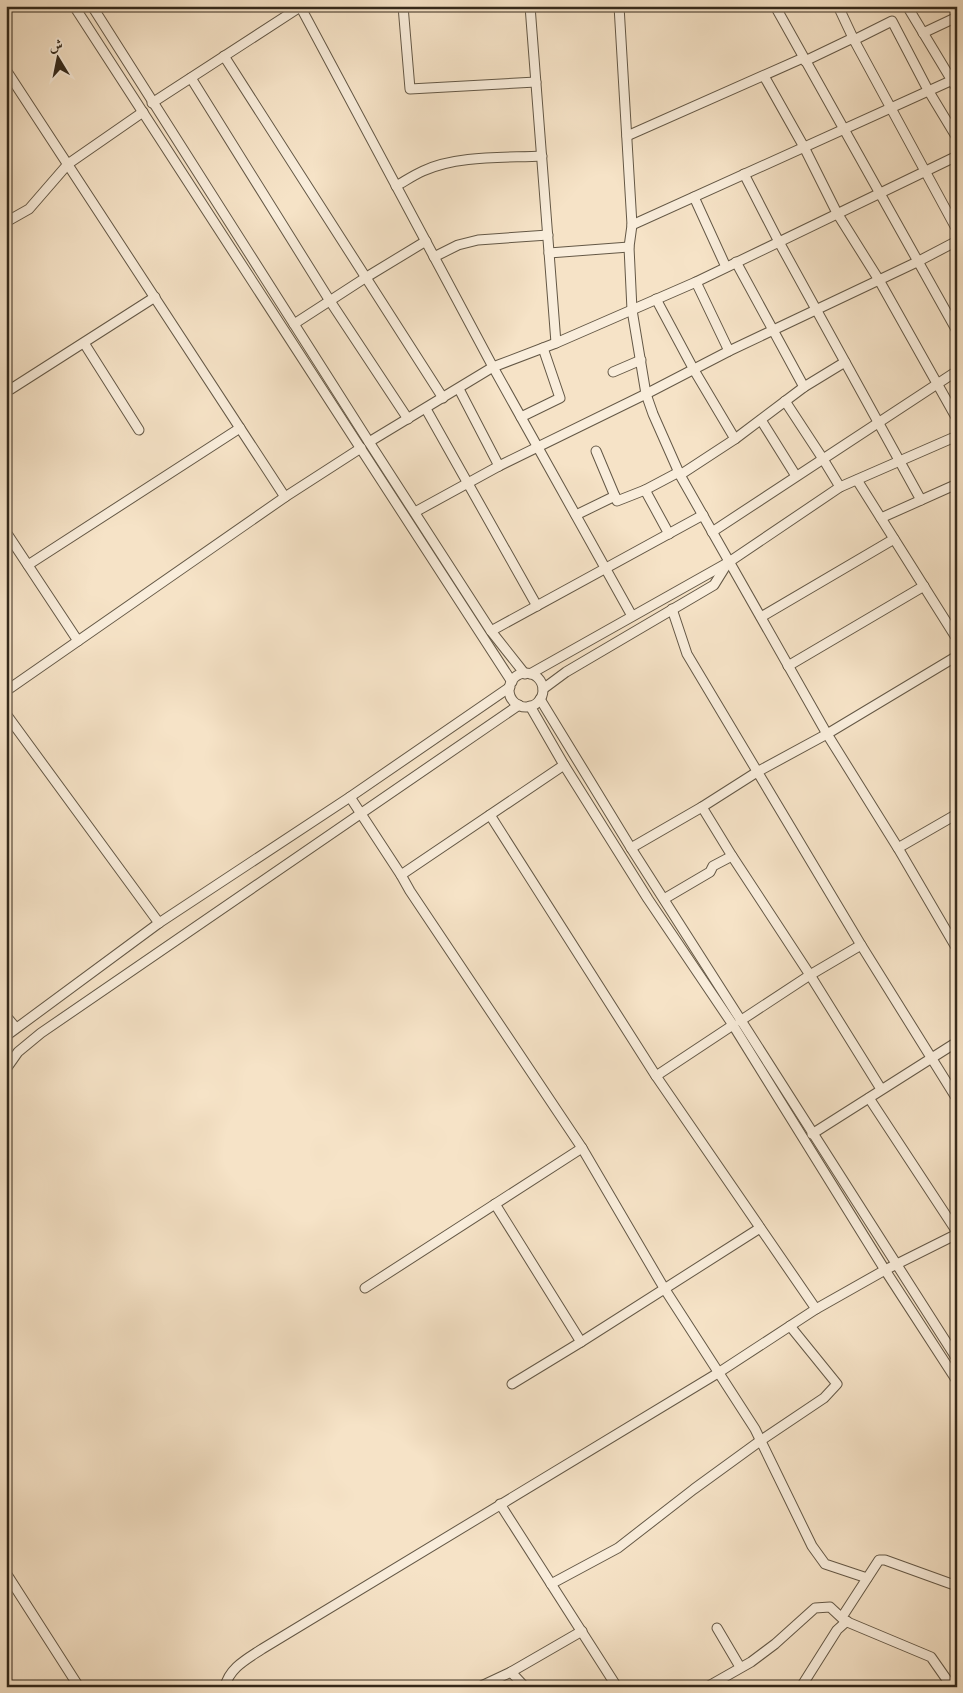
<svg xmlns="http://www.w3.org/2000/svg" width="963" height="1693" font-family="Alegreya,Amiri,serif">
	<rect width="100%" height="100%" fill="#f6e3c7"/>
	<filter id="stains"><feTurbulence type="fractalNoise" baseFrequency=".004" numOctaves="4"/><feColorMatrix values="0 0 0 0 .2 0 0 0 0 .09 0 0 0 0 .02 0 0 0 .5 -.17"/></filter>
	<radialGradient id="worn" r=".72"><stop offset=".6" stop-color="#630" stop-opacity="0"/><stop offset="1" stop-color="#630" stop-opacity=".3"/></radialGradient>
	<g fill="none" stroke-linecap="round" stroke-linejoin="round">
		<defs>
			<g id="minor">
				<path d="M 74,6 L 512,682"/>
				<path d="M 92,6 L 369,442 L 491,631 L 525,674"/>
				<path d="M 300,6 L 493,367 L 632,616"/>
				<path d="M 403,6 L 410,89 L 536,82"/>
				<path d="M 530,6 L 556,343"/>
				<path d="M 619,6 L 632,225 L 629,247 L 632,310 L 646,394 L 653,414 L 680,475 L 827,734 L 898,848 L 957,949"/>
				<path d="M 775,6 L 957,331"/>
				<path d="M 838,6 L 854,40 L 957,230"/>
				<path d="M 907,6 L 957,89"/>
				<path d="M 923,33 L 957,17"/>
				<path d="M 854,40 L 892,21 L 928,90 L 957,138"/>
				<path d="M 224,56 L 443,398"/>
				<path d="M 805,61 L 853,38"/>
				<path d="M 6,70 L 285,497"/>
				<path d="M 764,76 L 804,147 L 837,213 L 879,280 L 957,419"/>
				<path d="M 191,78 L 330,301 L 408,419"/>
				<path d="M 152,103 L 300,7 L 308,6"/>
				<path d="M 627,136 L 803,58"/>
				<path d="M 744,174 L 779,242 L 921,500"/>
				<path d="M 396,186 C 405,181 414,175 423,171 C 457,155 505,158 542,156"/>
				<path d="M 694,197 L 726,267"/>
				<path d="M 6,222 L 29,209 L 68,164 L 143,112"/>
				<path d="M 632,225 L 957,78"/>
				<path d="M 549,253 L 629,247"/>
				<path d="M 434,257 L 458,245 L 478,240 L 548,235"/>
				<path d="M 736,262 L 804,387"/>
				<path d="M 696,282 L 729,351"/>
				<path d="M 656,299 L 694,370 L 735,439"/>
				<path d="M 294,324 L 365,278 L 426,241"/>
				<path d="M 84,343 L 139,430"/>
				<path d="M 613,372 L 641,360"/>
				<path d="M 6,382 L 11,389 L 155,297"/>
				<path d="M 459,389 L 499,466"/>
				<path d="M 785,401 L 823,459 L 840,487"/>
				<path d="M 426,409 L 537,606"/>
				<path d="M 521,417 L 560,398 L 543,348"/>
				<path d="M 761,420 L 796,476"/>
				<path d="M 369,442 L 493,367 L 556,343 L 696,282 L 957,156"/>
				<path d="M 596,451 L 617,501 L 645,490 L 679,472"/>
				<path d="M 680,475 L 735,439 L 804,387 L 845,362"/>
				<path d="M 857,480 L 957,639"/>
				<path d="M 645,490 L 669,534"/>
				<path d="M 415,512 L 499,466 L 646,394 L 729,351 L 917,262 L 957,241"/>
				<path d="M 576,515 L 615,496"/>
				<path d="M 881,518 L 957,484"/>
				<path d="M 6,532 L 78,641"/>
				<path d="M 712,532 L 957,371"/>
				<path d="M 28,565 L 240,428"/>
				<path d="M 672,609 L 687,654 L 861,945 L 957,1099"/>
				<path d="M 761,617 L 894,539"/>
				<path d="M 491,631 L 703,515"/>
				<path d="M 788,666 L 924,586"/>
				<circle cx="526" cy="690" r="17"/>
				<path d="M 530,674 L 729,562 L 840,487 L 957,436"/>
				<path d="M 543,689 L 566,672 L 714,585 L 727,564"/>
				<path d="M 6,691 L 285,497 L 361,448"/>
				<path d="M 540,699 L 631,848 L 957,1359"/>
				<path d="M 530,706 L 564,765 L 648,899 L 733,1025 L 885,1270 L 957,1381"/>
				<path d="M 6,714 L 159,923"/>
				<path d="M 350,797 L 401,875 L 410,891 L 582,1148 L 664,1288 L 755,1429 L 812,1546 L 825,1564 L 867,1578"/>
				<path d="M 702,807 L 732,856 L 810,975 L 881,1089"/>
				<path d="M 490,815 L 656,1076 L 816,1309"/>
				<path d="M 631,848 L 702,807 L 757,772 L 827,734 L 957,656"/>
				<path d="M 898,848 L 957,814"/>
				<path d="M 401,875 L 564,765"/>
				<path d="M 664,899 L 710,872 L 713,866 L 732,856"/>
				<path d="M 6,1016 L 16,1028"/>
				<path d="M 740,1021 L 810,975 L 861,945"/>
				<path d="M 6,1036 L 159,923 L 350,797 L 510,687"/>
				<path d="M 6,1069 L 18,1052 L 41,1033 L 519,705"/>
				<path d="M 656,1076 L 733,1025"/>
				<path d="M 869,1098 L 957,1232"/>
				<path d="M 812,1134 L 957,1042"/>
				<path d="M 495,1204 L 581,1342"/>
				<path d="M 365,1288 L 582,1148"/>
				<path d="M 512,1384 L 581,1342 L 760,1228"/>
				<path d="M 500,1504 L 617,1687"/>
				<path d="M 6,1573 L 79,1687"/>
				<path d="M 551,1584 L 618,1548 L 694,1489 L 760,1441 L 824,1398 L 837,1384 L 790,1326"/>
				<path d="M 842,1617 L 879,1560 L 885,1560 L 957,1586"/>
				<path d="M 717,1628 L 740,1667"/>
				<path d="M 511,1672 L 525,1687"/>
				<path d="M 225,1687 C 229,1668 247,1659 262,1649 L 718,1373 L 816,1309 L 885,1270 L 957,1234"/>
				<path d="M 479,1687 L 511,1672 L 582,1631"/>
				<path d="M 707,1687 L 751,1662 L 775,1644 L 815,1608 L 830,1607 L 845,1621 L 931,1657 L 952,1687"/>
				<path d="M 801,1687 L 837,1630 L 847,1621"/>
			</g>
		</defs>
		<use href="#minor" stroke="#645846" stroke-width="11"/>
		<use href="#minor" stroke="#f9eddb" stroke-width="9"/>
	</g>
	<rect width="963" height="1693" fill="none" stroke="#f6e3c7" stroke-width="25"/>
	<rect x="8" y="8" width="948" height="1678" fill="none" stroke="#34291b" stroke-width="2.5"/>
	<rect x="12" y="12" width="938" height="1668" fill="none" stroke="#34291b"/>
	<g transform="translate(58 58) rotate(350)" stroke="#f9eddb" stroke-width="4" paint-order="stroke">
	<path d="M0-4L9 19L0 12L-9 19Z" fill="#34291b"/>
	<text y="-8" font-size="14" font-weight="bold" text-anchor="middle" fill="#34291b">ش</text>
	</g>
	<rect width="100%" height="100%" filter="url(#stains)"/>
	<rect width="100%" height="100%" fill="url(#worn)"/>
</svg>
